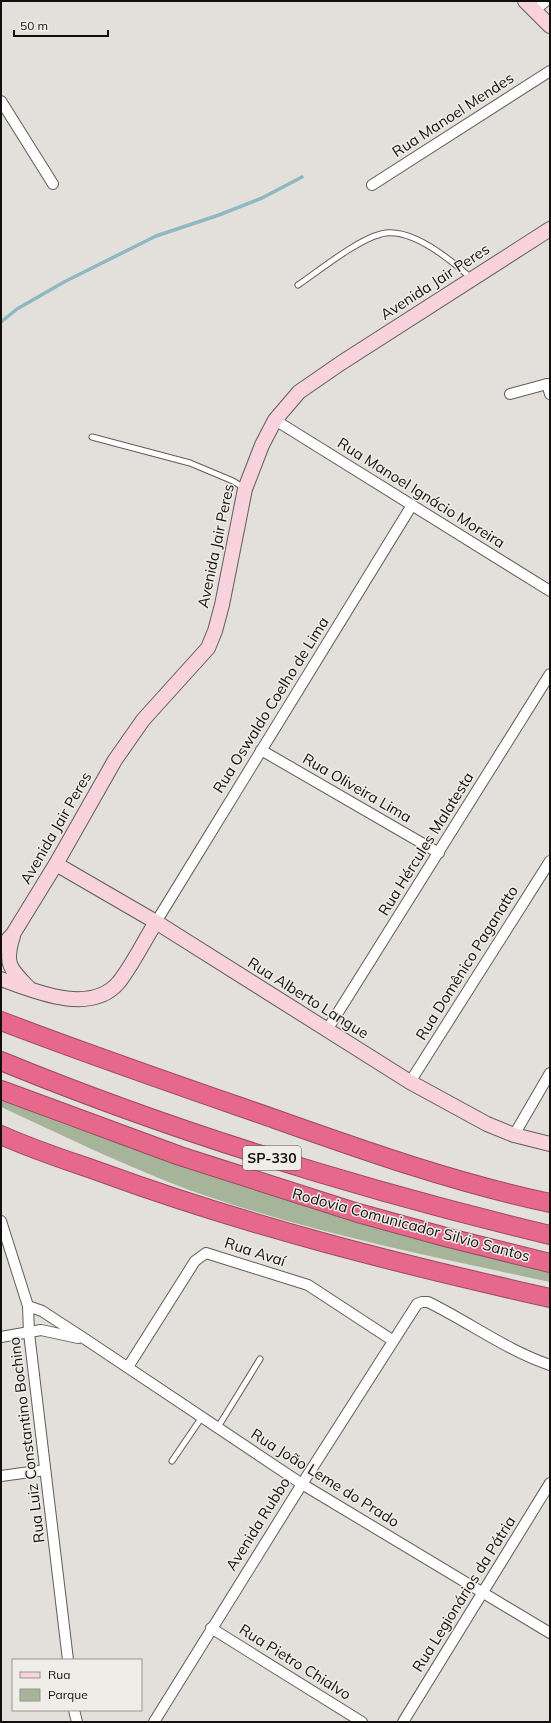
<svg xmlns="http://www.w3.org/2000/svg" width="551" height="1723" font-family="Mulish,sans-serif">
	<rect width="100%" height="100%" fill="#e3e0db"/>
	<path fill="#a6b49a" d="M 1,1098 L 64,1124 L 198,1170 L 550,1271 L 550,1282 C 430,1256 308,1232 192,1191 C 127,1167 64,1136 1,1107 Z"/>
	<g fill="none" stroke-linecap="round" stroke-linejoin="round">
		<path stroke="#8fb9c2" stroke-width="3.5" d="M 1,322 L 17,309 L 64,282 L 156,236 L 219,215 L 262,198 L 302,177"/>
		<defs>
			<g id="lane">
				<path d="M 298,285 C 320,270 357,240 381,234 C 410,226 451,260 471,278"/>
				<path d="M 92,437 L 190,463 L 233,481 L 244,488"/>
				<path d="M 218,1427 L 260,1359"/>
				<path d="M 172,1461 L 202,1417"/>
			</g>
			<g id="street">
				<path d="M 534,11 L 546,1"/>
				<path d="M 1,101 L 53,184"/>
				<path d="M 372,185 L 550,71"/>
				<path d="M 547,384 L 550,394"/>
				<path d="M 510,394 L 547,384"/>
				<path d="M 275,420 L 550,591"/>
				<path d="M 261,750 L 439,853"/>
				<path d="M 156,922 L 412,505"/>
				<path d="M 327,1030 L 550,674"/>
				<path d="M 410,1082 L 550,861"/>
				<path d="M 514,1135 L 550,1073"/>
				<path d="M 1,1221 L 28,1306 L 29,1333 L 68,1660"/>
				<path d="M 28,1306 L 42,1311 L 88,1341 L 302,1484 L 550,1633"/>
				<path d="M 1,1337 L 41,1330 L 78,1338"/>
				<path d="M 128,1367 L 195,1261 L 206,1253 L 308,1285 L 392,1340"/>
				<path d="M 1,1476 L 45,1470"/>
				<path d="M 211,1628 L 362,1722"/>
				<path d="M 74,1710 L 77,1722"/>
				<path d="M 154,1722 L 302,1484 L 417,1304 L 422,1302 L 428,1302 C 469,1322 506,1350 550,1365"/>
				<path d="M 403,1722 L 550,1483"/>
			</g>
			<g id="secondary">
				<path d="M 525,1 L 550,26"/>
				<path d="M 56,864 L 156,922 L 410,1082 L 487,1124 L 514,1135 L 550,1144"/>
				<path d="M 13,936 C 4,964 10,969 29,988"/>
				<path d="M 1,947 L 13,934 L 56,864 L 115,760 L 143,720 L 208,648 L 215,631 L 222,605 L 245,489 L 262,445 L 275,420 L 299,392 L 341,363 L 550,229"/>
				<path d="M 1,979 C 34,991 91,1016 119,982 C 133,964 144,941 156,922"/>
			</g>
			<g id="highway">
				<path d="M 1,1021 C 92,1056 183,1087 275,1119 C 365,1151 456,1183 550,1203"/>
				<path d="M 1,1061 C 179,1134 363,1190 550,1235"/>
				<path d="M 1,1090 L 180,1156 L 358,1213 L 449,1238 L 550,1263"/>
				<path d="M 1,1135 C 34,1150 69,1161 103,1173 C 248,1226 399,1264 550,1298"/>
			</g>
		</defs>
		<use href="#lane" stroke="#605e59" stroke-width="7"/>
		<use href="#street" stroke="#605e59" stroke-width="12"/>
		<use href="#secondary" stroke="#605e59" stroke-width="16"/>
		<use href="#highway" stroke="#9b4a60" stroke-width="20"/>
		<use href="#lane" stroke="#fff" stroke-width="5"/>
		<use href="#street" stroke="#fff" stroke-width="10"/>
		<use href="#secondary" stroke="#f8d2dc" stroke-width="14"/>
		<use href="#highway" stroke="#e6698c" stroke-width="18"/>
	</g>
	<g text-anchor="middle" stroke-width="3" stroke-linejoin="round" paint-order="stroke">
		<rect fill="#f0ede8" stroke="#54524f" stroke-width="1" x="243" y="1146" width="58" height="24" rx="3"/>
		<g font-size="14" font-weight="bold" fill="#11100e">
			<text x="272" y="1163">SP-330</text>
		</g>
		<g font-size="15" fill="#11100e" stroke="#f0ede8">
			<text transform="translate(453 115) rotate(-33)" y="5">Rua Manoel Mendes</text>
			<text transform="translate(435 282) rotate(-33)" y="5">Avenida Jair Peres</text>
			<text transform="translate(421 493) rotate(32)" y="5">Rua Manoel Ignácio Moreira</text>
			<text transform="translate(216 546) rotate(-78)" y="5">Avenida Jair Peres</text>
			<text transform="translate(271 705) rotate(-58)" y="5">Rua Oswaldo Coelho de Lima</text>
			<text transform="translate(357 788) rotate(30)" y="5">Rua Oliveira Lima</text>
			<text transform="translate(56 828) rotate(-60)" y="5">Avenida Jair Peres</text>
			<text transform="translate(426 844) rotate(-58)" y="5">Rua Hércules Malatesta</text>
			<text transform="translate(467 963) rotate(-58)" y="5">Rua Domênico Paganatto</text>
			<text transform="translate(308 998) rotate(32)" y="5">Rua Alberto Langue</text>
			<text transform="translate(411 1225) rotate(15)" y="5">Rodovia Comunicador Silvio Santos</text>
			<text transform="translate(255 1252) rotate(18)" y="5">Rua Avaí</text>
			<text transform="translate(27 1440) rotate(-97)" y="5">Rua Luiz Constantino Bochino</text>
			<text transform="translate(325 1478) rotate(32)" y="5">Rua João Leme do Prado</text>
			<text transform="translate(258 1524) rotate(-58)" y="5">Avenida Rubbo</text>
			<text transform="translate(464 1594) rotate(-58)" y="5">Rua Legionários da Pátria</text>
			<text transform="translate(295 1662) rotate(32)" y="5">Rua Pietro Chialvo</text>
		</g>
	</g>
	<rect width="551" height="1723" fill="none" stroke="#11100e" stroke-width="4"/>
	<rect x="12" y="1659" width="130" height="52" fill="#f0ede8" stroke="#979591"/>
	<rect x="20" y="1672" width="20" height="6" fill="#f8d2dc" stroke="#979591"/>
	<text x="48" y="1679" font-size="12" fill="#11100e">Rua</text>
	<rect x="20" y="1689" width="20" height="12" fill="#a6b49a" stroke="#979591"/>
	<text x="48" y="1699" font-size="12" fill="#11100e">Parque</text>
	<path d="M14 30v6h94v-6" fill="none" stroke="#11100e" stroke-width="2"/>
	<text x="20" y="30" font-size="12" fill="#11100e" stroke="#f0ede8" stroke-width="3" paint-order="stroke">50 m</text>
</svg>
